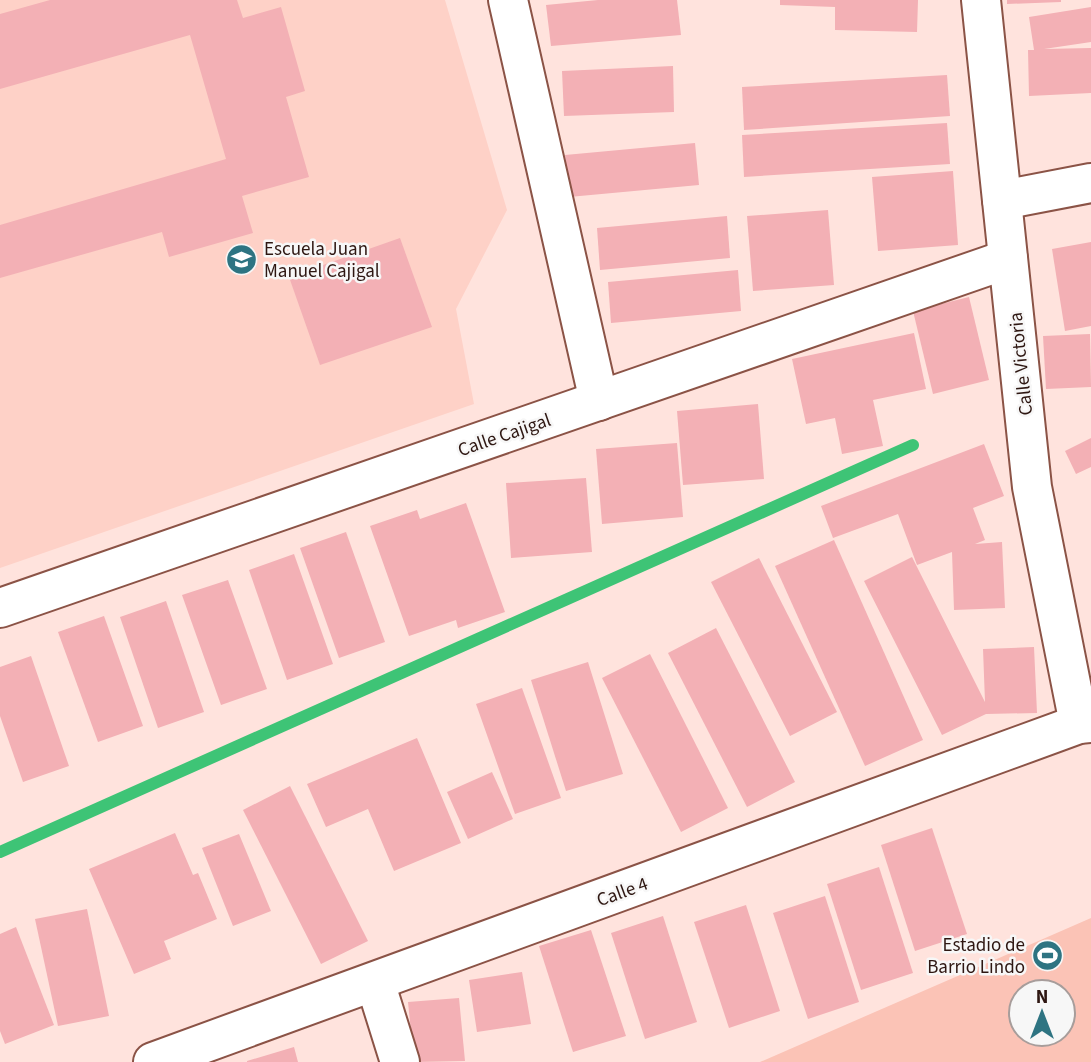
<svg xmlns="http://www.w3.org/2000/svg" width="1091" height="1062" font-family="'Source Sans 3',sans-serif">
	<rect width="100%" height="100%" fill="#ffe3dd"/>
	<path fill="#fed1c7" d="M 0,0 L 445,0 L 507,210 L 456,309 L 474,404 L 0,568 Z"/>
	<path fill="#fbc3b6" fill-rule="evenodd" d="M 1091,918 L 1091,1062 L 760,1062 ZM 1021,992 L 1063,992 L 1063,1034 L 1021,1034 Z"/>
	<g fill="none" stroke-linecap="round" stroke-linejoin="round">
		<path stroke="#3ec476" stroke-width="12" d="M 0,852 L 913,445"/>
	</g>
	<g fill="#f3b0b5">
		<path d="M 50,0 L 237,0 L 243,18 L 281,7 L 305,91 L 286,97 L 309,177 L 242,196 L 253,233 L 169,257 L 162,232 L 0,278 L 0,225 L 226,159 L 190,35 L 0,89 L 0,14 Z"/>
		<path d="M 598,0 L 677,0 L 681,35 L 551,46 L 546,5 Z"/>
		<path d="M 780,0 L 918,0 L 917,32 L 835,30 L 835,7 L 780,5 Z"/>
		<path d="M 1007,0 L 1061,0 L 1061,2 L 1007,4 Z"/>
		<path d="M 1091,7 L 1091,42 L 1044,49 L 1091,48 L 1091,93 L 1029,96 L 1028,50 L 1034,50 L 1029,17 Z"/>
		<path d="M 673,66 L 674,112 L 564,116 L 562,71 Z"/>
		<path d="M 947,75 L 950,116 L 744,130 L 742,87 Z"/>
		<path d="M 947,123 L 950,164 L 744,177 L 742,135 Z"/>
		<path d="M 695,143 L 699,185 L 569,197 L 565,155 Z"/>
		<path d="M 953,171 L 958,245 L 878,251 L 872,177 Z"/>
		<path d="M 828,210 L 834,285 L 753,291 L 747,216 Z"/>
		<path d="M 727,216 L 730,258 L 600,270 L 597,228 Z"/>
		<path d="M 400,238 L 432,327 L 320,365 L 289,277 Z"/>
		<path d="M 1091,242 L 1091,326 L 1065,331 L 1052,249 Z"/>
		<path d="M 738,270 L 741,311 L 611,323 L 608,282 Z"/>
		<path d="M 969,297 L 989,380 L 933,394 L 913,311 Z"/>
		<path d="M 914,333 L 926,389 L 873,400 L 883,446 L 842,454 L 835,418 L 806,424 L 792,359 Z"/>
		<path d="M 1090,334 L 1091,387 L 1046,389 L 1043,336 Z"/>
		<path d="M 758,404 L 764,479 L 683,485 L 677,411 Z"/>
		<path d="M 1091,438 L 1091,467 L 1076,474 L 1065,451 Z"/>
		<path d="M 677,443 L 683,517 L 602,524 L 596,449 Z"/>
		<path d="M 984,444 L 1004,496 L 973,508 L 985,540 L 975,544 L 1002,542 L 1005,608 L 954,610 L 952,552 L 917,565 L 898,514 L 833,538 L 821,506 Z"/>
		<path d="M 586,478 L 592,552 L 511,558 L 506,483 Z"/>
		<path d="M 466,503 L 505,612 L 458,628 L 456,620 L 409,636 L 370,526 L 417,510 L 420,519 Z"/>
		<path d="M 346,532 L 385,642 L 339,658 L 300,548 Z"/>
		<path d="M 834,540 L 923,740 L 865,766 L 775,566 Z"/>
		<path d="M 294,554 L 333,664 L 287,680 L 249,570 Z"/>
		<path d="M 912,557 L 985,702 L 983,649 L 1034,647 L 1037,713 L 986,714 L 942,735 L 864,581 Z"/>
		<path d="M 759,558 L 837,712 L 790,736 L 711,582 Z"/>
		<path d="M 228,580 L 267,689 L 221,705 L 182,595 Z"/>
		<path d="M 166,601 L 204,712 L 158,728 L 120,617 Z"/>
		<path d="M 104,616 L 143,726 L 98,742 L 58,632 Z"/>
		<path d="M 716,628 L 795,782 L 747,807 L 668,653 Z"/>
		<path d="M 650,654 L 728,808 L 681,832 L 602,678 Z"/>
		<path d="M 31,656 L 69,766 L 23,782 L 0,716 L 0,667 Z"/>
		<path d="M 588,662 L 623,774 L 566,791 L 531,680 Z"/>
		<path d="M 522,688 L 561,798 L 515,814 L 476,704 Z"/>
		<path d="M 417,738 L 461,843 L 394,871 L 368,809 L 326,827 L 307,784 Z"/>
		<path d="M 492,772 L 513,819 L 468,839 L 447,792 Z"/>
		<path d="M 290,786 L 368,941 L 321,964 L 243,810 Z"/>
		<path d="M 932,828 L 967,934 L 915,951 L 881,845 Z"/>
		<path d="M 175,833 L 193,875 L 198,873 L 217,919 L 164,941 L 171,959 L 134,974 L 89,869 Z"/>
		<path d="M 239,834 L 271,911 L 233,926 L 202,848 Z"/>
		<path d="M 879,867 L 913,973 L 861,990 L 827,884 Z"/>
		<path d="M 825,896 L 859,1002 L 808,1019 L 773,913 Z"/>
		<path d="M 746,905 L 780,1011 L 729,1028 L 694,922 Z"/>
		<path d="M 87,909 L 109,1016 L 58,1026 L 35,919 Z"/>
		<path d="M 663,916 L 697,1022 L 645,1039 L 611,933 Z"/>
		<path d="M 16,927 L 54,1025 L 5,1044 L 0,1031 L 0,934 Z"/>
		<path d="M 591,930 L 626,1036 L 573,1052 L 539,946 Z"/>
		<path d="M 522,972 L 531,1024 L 477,1032 L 469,980 Z"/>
		<path d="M 459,998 L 465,1061 L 414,1062 L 408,1002 Z"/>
		<path d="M 294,1047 L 298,1062 L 247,1062 L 247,1061 Z"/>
	</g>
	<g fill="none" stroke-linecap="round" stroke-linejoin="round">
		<defs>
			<g id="minor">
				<path d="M 508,0 L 599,401"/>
				<path d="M 981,0 L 1032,487 L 1079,724"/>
				<path d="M 1002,200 L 1091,183"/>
				<path d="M 0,608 L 1008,259"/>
				<path d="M 375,982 L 400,1062"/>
				<path d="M 153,1062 L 1079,724 L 1091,723"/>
			</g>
		</defs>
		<use href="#minor" stroke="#8b5346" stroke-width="42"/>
		<use href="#minor" stroke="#fff" stroke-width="38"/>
	</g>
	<defs>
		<symbol id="school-disc" viewBox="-11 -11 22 22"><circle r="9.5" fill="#2e7482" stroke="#f7f7f7"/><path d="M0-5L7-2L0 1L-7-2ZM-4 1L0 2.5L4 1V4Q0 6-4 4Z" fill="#fff"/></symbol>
		<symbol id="stadium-disc" viewBox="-11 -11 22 22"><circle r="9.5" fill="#2e7482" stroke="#f7f7f7"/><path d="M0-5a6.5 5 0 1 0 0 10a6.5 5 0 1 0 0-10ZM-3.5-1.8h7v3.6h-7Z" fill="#fff"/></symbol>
	</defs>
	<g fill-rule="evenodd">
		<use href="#school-disc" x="224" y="242" width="35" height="35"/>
		<use href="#stadium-disc" x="1030" y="938" width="35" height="35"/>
	</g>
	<g text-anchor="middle" stroke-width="5" stroke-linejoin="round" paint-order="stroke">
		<g font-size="19" fill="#2e1712" stroke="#f7f7f7" text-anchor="start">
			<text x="264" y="255">Escuela Juan<tspan x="264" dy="22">Manuel Cajigal</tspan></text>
			<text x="1025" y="951" text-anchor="end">Estadio de<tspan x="1025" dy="22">Barrio Lindo</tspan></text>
		</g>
		<g font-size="19" fill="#2e1712" stroke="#f7f7f7">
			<text transform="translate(1020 364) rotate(-96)" y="7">Calle Victoria</text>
			<text transform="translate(504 434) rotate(-19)" y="7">Calle Cajigal</text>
			<text transform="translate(622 891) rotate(-20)" y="7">Calle 4</text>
		</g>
	</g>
	<g transform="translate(1042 1013)"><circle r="33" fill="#f7f7f7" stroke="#a79d9b" stroke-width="2"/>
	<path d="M0-5L12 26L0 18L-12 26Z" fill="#2e7482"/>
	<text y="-10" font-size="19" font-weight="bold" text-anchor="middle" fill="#2e1712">N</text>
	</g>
</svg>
